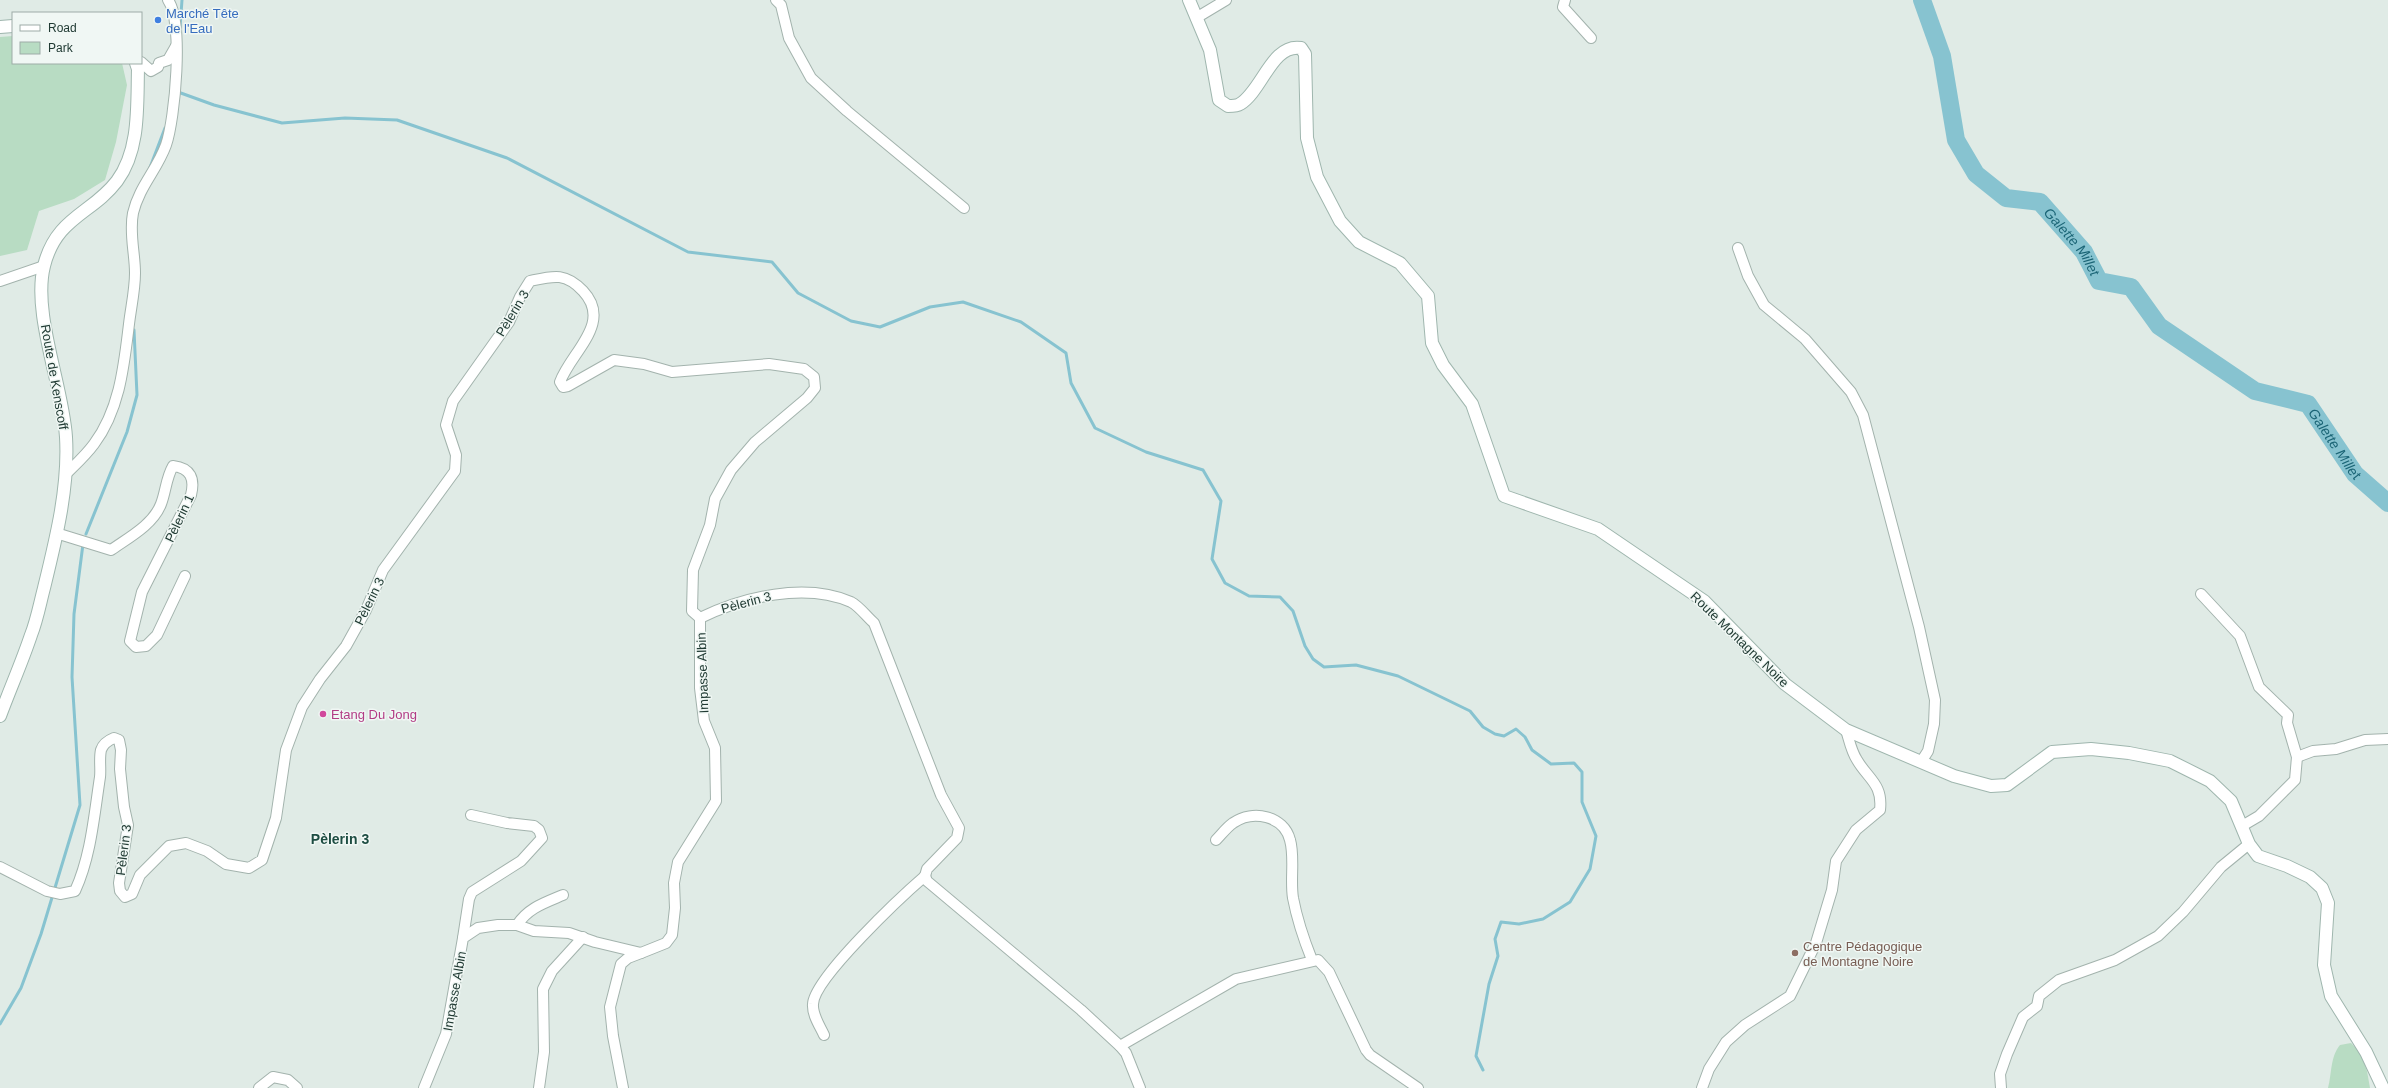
<svg xmlns="http://www.w3.org/2000/svg" width="2388" height="1088" font-family="Helvetica,sans-serif">
	<rect width="100%" height="100%" fill="#e0ebe6"/>
	<g fill="#b8dcc3">
		<path d="M 13,36 L 13,63 L 122,63 L 127,85 L 116,142 L 105,180 L 74,199 L 39,211 L 27,250 L 0,256 L 0,37 Z"/>
		<path d="M 2351,1043 L 2360,1052 L 2367,1071 L 2370,1088 L 2328,1088 C 2332,1074 2330,1057 2340,1045 Z"/>
	</g>
	<g fill="none" stroke-linecap="round" stroke-linejoin="round">
		<g stroke="#87c3d0" stroke-width="3">
			<path d="M 180,28 L 182,0"/>
			<path d="M 178,92 L 214,105 L 282,123 L 345,118 L 397,120 L 507,158 L 688,252 L 772,262 L 798,293 L 851,321 L 880,327 L 930,307 L 963,302 L 1021,322 L 1066,353 L 1071,383 L 1095,428 L 1146,452 L 1203,470 L 1221,501 L 1212,559 L 1225,583 L 1249,596 L 1280,597 L 1293,611 L 1305,646 L 1313,659 L 1324,667 L 1356,665 L 1398,676 L 1470,711 L 1483,727 L 1495,734 L 1504,736 L 1516,729 L 1525,737 L 1532,750 L 1551,764 L 1574,763 L 1582,772 L 1582,802 L 1596,836 L 1590,869 L 1570,902 L 1543,919 L 1519,924 L 1501,922 L 1495,939 L 1498,956 L 1489,984 L 1476,1056 L 1483,1070"/>
			<path d="M 149,170 L 165,128"/>
			<path d="M 86,534 L 127,432 L 137,395 L 134,330"/>
			<path d="M 0,1024 L 21,988 L 41,934 L 80,805 L 72,677 L 74,614 L 83,544"/>
		</g>
		<path stroke="#87c3d0" stroke-width="18" id="s1" d="M 1922,0 L 1942,56 L 1956,140 L 1976,174 L 2006,198 L 2040,202 L 2084,252 L 2099,281 L 2131,287 L 2159,326 L 2255,391 L 2308,404 L 2355,474 L 2388,503"/>
		<defs>
			<g id="street">
				<path d="M 776,0 L 781,5 L 789,38 L 811,78 L 847,111 L 964,208"/>
				<path d="M 1565,0 L 1563,7 L 1591,38"/>
				<path d="M 1196,18 L 1226,0"/>
				<path d="M 141,62 L 151,71 L 158,67 L 159,63 L 168,60 L 176,46"/>
				<path d="M 1738,248 L 1748,276 L 1764,305 L 1805,339 L 1851,392 L 1863,415 L 1919,627 L 1935,700 L 1934,724 L 1928,751 L 1921,762"/>
				<path d="M 0,281 L 44,266"/>
				<path d="M 65,475 C 75,465 86,455 94,444 C 120,409 124,365 129,324 C 131,307 135,290 135,273 C 135,253 129,233 133,213 C 139,187 157,170 166,145 C 175,119 184,22 168,0"/>
				<path d="M 56,533 L 111,550 C 128,538 153,525 161,504 C 166,491 166,478 173,466 C 191,468 195,479 191,495 L 142,592 L 130,641 L 136,647 L 146,646 L 157,635 L 185,576"/>
				<path d="M 2201,594 L 2240,636 L 2259,687 L 2288,715 L 2287,723 L 2297,757 L 2295,780 L 2259,816 L 2242,826"/>
				<path d="M 2297,757 L 2313,751 L 2336,749 L 2365,740 L 2388,739"/>
				<path d="M 1216,840 C 1221,835 1227,827 1233,823 C 1253,809 1284,816 1290,840 C 1295,857 1290,880 1293,898 C 1297,919 1304,940 1312,960"/>
				<path d="M 0,867 L 47,891 L 60,894 L 75,891 C 91,856 94,816 100,777 C 101,769 99,758 101,750 C 103,744 109,740 114,738 L 119,740 L 121,750 L 120,769 L 124,807 L 128,825 L 119,883 L 120,891 L 125,897 L 132,894 L 140,875 L 169,846 L 186,843 L 207,851 L 226,864 L 249,868 L 262,860 L 276,818 L 286,750 L 302,707 L 320,679 L 346,646 L 366,610 L 383,570 L 455,471 L 456,455 L 446,425 L 453,401 L 509,322 L 520,297 L 530,281 C 553,276 565,272 583,291 C 613,323 571,352 560,382 L 563,387 L 568,386 L 614,360 L 644,364 L 672,372 L 769,364 L 804,369 L 814,377 L 815,388 L 807,398 L 755,442 L 731,470 L 715,499 L 710,525 L 693,570 L 692,611 L 700,618 C 743,597 805,582 851,602 C 859,606 867,617 874,623 L 941,795 L 959,828 L 957,838 L 927,869 L 925,876"/>
				<path d="M 925,876 L 927,881 L 1081,1010 L 1120,1046 L 1126,1053 L 1140,1088"/>
				<path d="M 517,925 C 528,908 544,903 563,895"/>
				<path d="M 463,938 L 469,899 L 472,892 L 521,861 L 542,838 L 539,830 L 534,826 L 507,823 L 471,815"/>
				<path d="M 824,1035 C 820,1026 812,1015 813,1004 C 814,978 903,895 925,876"/>
				<path d="M 1120,1046 L 1236,979 L 1318,960 L 1329,972 L 1366,1050 L 1370,1055 L 1418,1088"/>
				<path d="M 259,1088 L 273,1077 L 288,1080 L 297,1088"/>
				<path d="M 424,1088 L 446,1034 L 463,938 L 478,928 L 498,925 L 517,925 L 534,931 L 569,933 L 595,942 L 641,953 L 666,943 L 672,935 L 675,908 L 674,883 L 678,862 L 716,801 L 715,748 L 704,721 L 700,688 L 700,618"/>
				<path d="M 539,1088 L 544,1052 L 543,989 L 552,971 L 583,937"/>
				<path d="M 623,1088 L 613,1036 L 610,1007 L 621,964 L 628,958 L 641,953"/>
				<path d="M 1702,1088 L 1709,1069 L 1726,1042 L 1745,1025 L 1790,996 L 1816,943 L 1832,890 L 1836,861 L 1856,830 L 1880,810 C 1883,784 1868,779 1857,760 C 1851,751 1849,739 1846,730"/>
				<path d="M 2001,1088 L 2000,1074 L 2007,1054 L 2023,1017 L 2037,1006 L 2039,996 L 2059,980 L 2115,960 L 2158,936 L 2183,912 L 2221,867 L 2249,844"/>
			</g>
			<g id="secondary">
				<path d="M 1189,0 L 1210,50 L 1219,100 L 1228,106 C 1232,106 1237,106 1240,104 C 1262,91 1272,43 1301,48 L 1305,54 L 1307,138 L 1317,177 L 1340,221 L 1359,242 L 1400,263 L 1428,296 L 1432,343 L 1443,365 L 1472,404 L 1504,496 L 1598,529 L 1704,601 L 1785,684 L 1846,730 L 1954,776 L 1991,786 L 2007,785 L 2052,752 L 2091,749 L 2129,753 L 2170,761 L 2210,781 L 2231,801 L 2249,844 L 2258,856 L 2287,866 L 2310,877 L 2322,888 L 2328,903 L 2324,965 L 2331,996 L 2366,1052 L 2383,1088"/>
				<path d="M 0,27 L 13,26"/>
				<path d="M 0,716 C 10,689 22,662 31,635 C 37,620 40,603 44,588 C 56,539 69,487 66,437 C 63,387 32,313 44,266 C 56,217 92,214 117,181 C 140,150 137,106 138,69 L 136,63"/>
			</g>
		</defs>
		<use href="#street" stroke="#a3b3ad" stroke-width="12"/>
		<use href="#secondary" stroke="#9fb6ae" stroke-width="14"/>
		<use href="#street" stroke="#fff" stroke-width="10"/>
		<use href="#secondary" stroke="#fff" stroke-width="12"/>
	</g>
	<circle fill="#3f7fe0" stroke="#f0f7f4" stroke-width="1.5" cx="158" cy="20" r="4"/>
	<circle fill="#d1479c" stroke="#f0f7f4" stroke-width="1.5" cx="323" cy="714" r="4"/>
	<circle fill="#8d6e63" stroke="#f0f7f4" stroke-width="1.5" cx="1795" cy="953" r="4"/>
	<g text-anchor="middle" stroke-width="3" stroke-linejoin="round" paint-order="stroke">
		<g font-size="13" fill="#366cbe" stroke="#f0f7f4" text-anchor="start">
			<text x="166" y="18">Marché Tête<tspan x="166" dy="15">de l'Eau</tspan></text>
		</g>
		<g font-size="13" fill="#213b34" stroke="#f0f7f4">
			<text transform="translate(512 313) rotate(-59)" y="5">Pèlerin 3</text>
			<text transform="translate(55 377) rotate(80)" y="5">Route de Kenscoff</text>
			<text transform="translate(179 518) rotate(-65)" y="5">Pèlerin 1</text>
			<text transform="translate(369 601) rotate(-64)" y="5">Pèlerin 3</text>
			<text transform="translate(746 602) rotate(-15)" y="5">Pèlerin 3</text>
			<text transform="translate(1740 639) rotate(44)" y="5">Route Montagne Noire</text>
			<text transform="translate(702 673) rotate(-92)" y="5">Impasse Albin</text>
			<text transform="translate(123 850) rotate(-83)" y="5">Pèlerin 3</text>
			<text transform="translate(454 991) rotate(-80)" y="5">Impasse Albin</text>
		</g>
		<g font-size="13" fill="#b23c85" stroke="#f0f7f4" text-anchor="start">
			<text x="331" y="719">Etang Du Jong</text>
		</g>
		<g font-size="13" fill="#785e54" stroke="#f0f7f4" text-anchor="start">
			<text x="1803" y="951">Centre Pédagogique<tspan x="1803" dy="15">de Montagne Noire</tspan></text>
		</g>
		<g font-size="14" font-style="italic" fill="#1b6576" stroke="#f0f7f4">
			<text dy="5" stroke="none"><textPath href="#s1" startOffset="308">Galette Millet</textPath></text>
			<text dy="5" stroke="none"><textPath href="#s1" startOffset="655">Galette Millet</textPath></text>
		</g>
		<g font-size="14" font-weight="bold" fill="#1d4d42" stroke="#f0f7f4">
			<text x="340" y="844">Pèlerin 3</text>
		</g>
	</g>
	<rect x="12" y="12" width="130" height="52" fill="#f0f7f4" stroke="#9daca7"/>
	<rect x="20" y="25" width="20" height="6" fill="#ffffff" stroke="#9daca7"/>
	<text x="48" y="32" font-size="12" fill="#213b34">Road</text>
	<rect x="20" y="42" width="20" height="12" fill="#b8dcc3" stroke="#9daca7"/>
	<text x="48" y="52" font-size="12" fill="#213b34">Park</text>
</svg>
